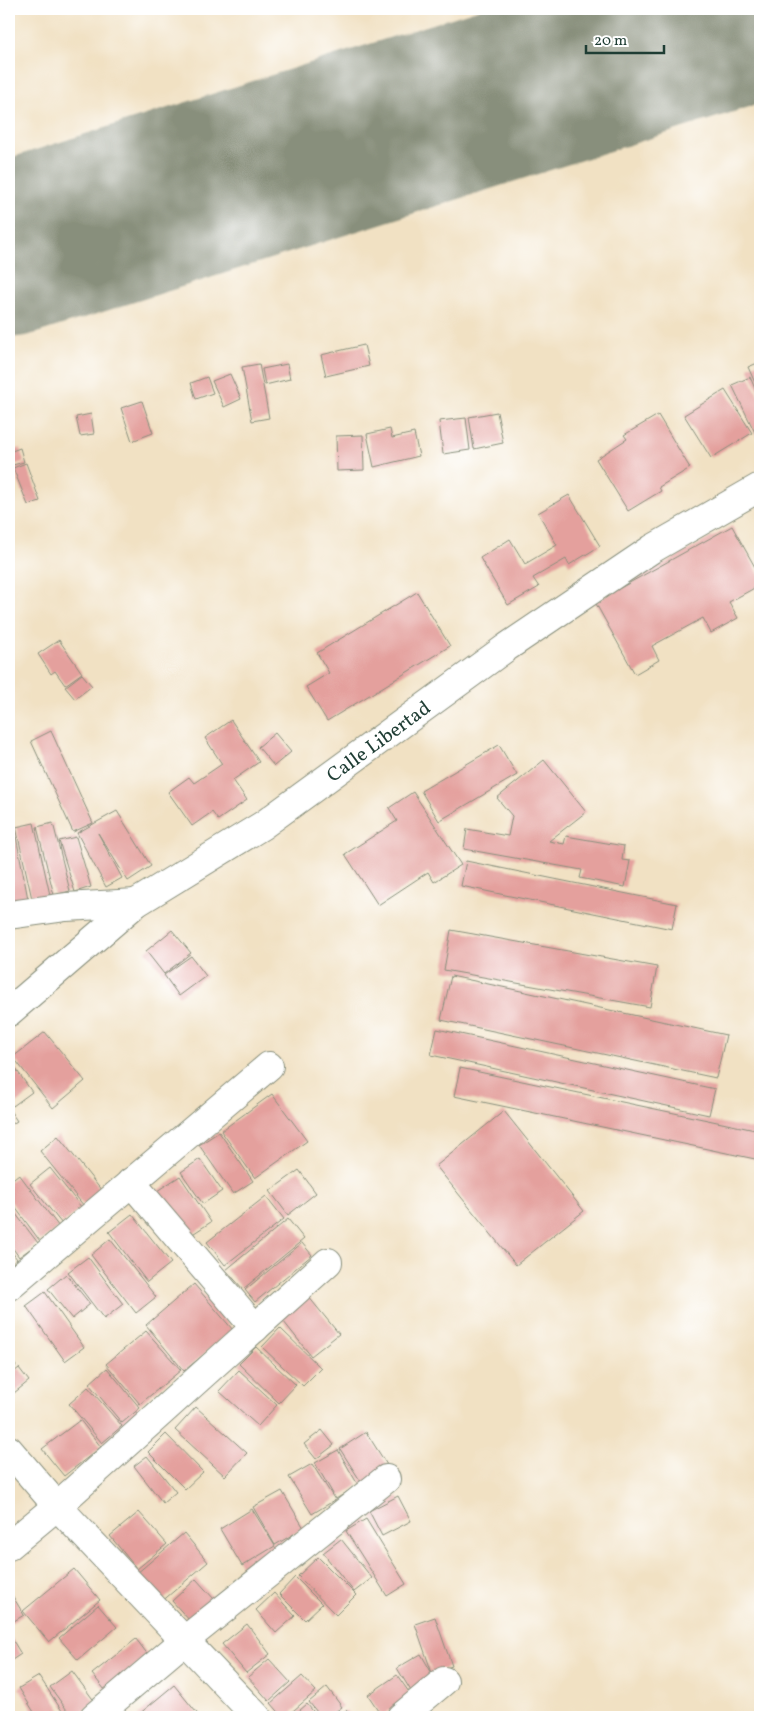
<svg xmlns="http://www.w3.org/2000/svg" width="769" height="1726" font-family="Vollkorn,serif">
	<rect width="100%" height="100%" fill="#fff"/>
	<filter id="ink" filterUnits="userSpaceOnUse"><feTurbulence type="fractalNoise" baseFrequency=".02" numOctaves="2"/><feDisplacementMap in="SourceGraphic" scale="10" xChannelSelector="R" yChannelSelector="G"/><feConvolveMatrix kernelMatrix="1 2 1 2 8 2 1 2 1" color-interpolation-filters="sRGB"/></filter>
	<filter id="wash" filterUnits="userSpaceOnUse"><feTurbulence type="fractalNoise" baseFrequency=".0096" numOctaves="4" result="noise"/><feDisplacementMap in="SourceGraphic" scale="20" xChannelSelector="R" yChannelSelector="G"/><feGaussianBlur stdDeviation="1.12" result="paint"/><feColorMatrix in="noise" values="0 0 0 0 0 0 0 0 0 0 0 0 0 0 0 0 0 1.4 0 .05"/><feComposite in="paint" operator="in"/></filter>
	<g filter="url(#wash)">
		<rect width="100%" height="100%" fill="#f1e1c3"/>
		<g fill="none" stroke-linecap="round" stroke-linejoin="round">
			<path stroke="#888f7c" stroke-width="175" d="M 9,250 L 760,12"/>
		</g>
		<g id="blocks">
			<g fill="#e4a09d">
				<path d="M 364,345 L 369,366 L 326,376 L 321,355 Z"/>
				<path d="M 760,362 L 760,394 L 748,367 Z"/>
				<path d="M 259,364 L 269,418 L 252,421 L 242,367 Z"/>
				<path d="M 287,364 L 290,379 L 265,385 L 262,369 Z"/>
				<path d="M 230,374 L 241,399 L 224,407 L 212,381 Z"/>
				<path d="M 207,377 L 213,393 L 196,399 L 191,383 Z"/>
				<path d="M 750,377 L 760,400 L 759,441 L 732,385 Z"/>
				<path d="M 725,390 L 752,433 L 711,458 L 684,415 Z"/>
				<path d="M 142,401 L 153,433 L 132,441 L 121,408 Z"/>
				<path d="M 497,412 L 503,443 L 474,449 L 469,417 Z"/>
				<path d="M 91,414 L 94,434 L 80,436 L 76,417 Z"/>
				<path d="M 658,415 L 690,468 L 659,487 L 661,491 L 628,511 L 596,459 L 627,439 L 624,435 Z"/>
				<path d="M 466,418 L 470,450 L 443,454 L 439,421 Z"/>
				<path d="M 390,429 L 392,438 L 414,433 L 419,456 L 374,467 L 367,434 Z"/>
				<path d="M 363,435 L 364,470 L 337,471 L 336,436 Z"/>
				<path d="M 20,448 L 24,462 L 9,466 L 9,452 Z"/>
				<path d="M 26,463 L 40,501 L 28,505 L 13,468 Z"/>
				<path d="M 569,495 L 600,546 L 569,565 L 566,559 L 533,578 L 539,587 L 508,605 L 480,558 L 510,539 L 525,564 L 557,545 L 538,513 Z"/>
				<path d="M 732,526 L 760,576 L 760,585 L 729,602 L 738,618 L 711,633 L 703,618 L 652,646 L 659,660 L 635,674 L 595,602 Z"/>
				<path d="M 417,592 L 450,646 L 327,721 L 306,687 L 329,673 L 317,653 Z"/>
				<path d="M 59,640 L 82,673 L 65,685 L 55,671 L 51,674 L 38,654 Z"/>
				<path d="M 82,674 L 92,686 L 75,699 L 65,687 Z"/>
				<path d="M 231,720 L 259,762 L 233,780 L 247,800 L 218,820 L 212,812 L 192,826 L 168,792 L 189,777 L 194,783 L 222,764 L 205,738 Z"/>
				<path d="M 51,731 L 93,823 L 73,832 L 31,741 Z"/>
				<path d="M 275,733 L 291,752 L 274,766 L 258,747 Z"/>
				<path d="M 499,745 L 517,775 L 439,821 L 421,791 Z"/>
				<path d="M 544,760 L 586,812 L 549,841 L 564,844 L 566,836 L 624,846 L 622,860 L 630,861 L 625,887 L 580,878 L 582,870 L 464,849 L 467,829 L 508,836 L 512,816 L 497,798 Z"/>
				<path d="M 413,792 L 461,865 L 434,882 L 428,872 L 378,905 L 345,854 L 397,821 L 389,808 Z"/>
				<path d="M 117,811 L 151,866 L 128,881 L 98,833 L 122,878 L 106,887 L 77,833 Z"/>
				<path d="M 34,823 L 50,895 L 32,899 L 16,827 Z"/>
				<path d="M 53,823 L 70,891 L 54,895 L 37,827 Z"/>
				<path d="M 15,831 L 28,899 L 9,902 L 9,832 Z"/>
				<path d="M 76,837 L 91,887 L 75,892 L 59,841 Z"/>
				<path d="M 466,861 L 677,904 L 672,929 L 461,886 Z"/>
				<path d="M 172,930 L 191,953 L 164,974 L 146,951 Z"/>
				<path d="M 451,930 L 657,967 L 650,1007 L 444,970 Z"/>
				<path d="M 191,956 L 206,976 L 179,996 L 164,975 Z"/>
				<path d="M 451,976 L 726,1035 L 716,1078 L 441,1020 Z"/>
				<path d="M 437,1029 L 715,1089 L 709,1115 L 431,1055 Z"/>
				<path d="M 45,1032 L 85,1081 L 53,1108 L 13,1057 Z"/>
				<path d="M 9,1059 L 32,1092 L 13,1106 L 9,1101 Z"/>
				<path d="M 460,1068 L 760,1131 L 760,1160 L 454,1096 Z"/>
				<path d="M 272,1094 L 307,1141 L 255,1178 L 221,1131 Z"/>
				<path d="M 9,1109 L 17,1121 L 9,1126 Z"/>
				<path d="M 504,1111 L 584,1211 L 516,1265 L 436,1166 Z"/>
				<path d="M 219,1132 L 253,1181 L 233,1194 L 199,1145 Z"/>
				<path d="M 58,1136 L 102,1191 L 84,1206 L 40,1151 Z"/>
				<path d="M 200,1159 L 222,1191 L 203,1204 L 181,1172 Z"/>
				<path d="M 50,1168 L 82,1208 L 62,1224 L 30,1184 Z"/>
				<path d="M 299,1170 L 316,1193 L 288,1215 L 270,1191 Z"/>
				<path d="M 19,1174 L 59,1227 L 40,1241 L 9,1199 L 9,1182 Z"/>
				<path d="M 180,1176 L 211,1222 L 188,1237 L 157,1191 Z"/>
				<path d="M 266,1196 L 284,1219 L 225,1265 L 207,1242 Z"/>
				<path d="M 9,1205 L 38,1243 L 19,1257 L 9,1243 Z"/>
				<path d="M 132,1214 L 171,1263 L 147,1282 L 109,1232 Z"/>
				<path d="M 288,1219 L 304,1239 L 243,1289 L 226,1270 Z"/>
				<path d="M 110,1239 L 156,1297 L 136,1313 L 91,1255 Z"/>
				<path d="M 302,1243 L 312,1255 L 255,1302 L 245,1290 Z"/>
				<path d="M 9,1248 L 17,1259 L 9,1266 Z"/>
				<path d="M 88,1257 L 123,1304 L 104,1319 L 68,1272 Z"/>
				<path d="M 66,1274 L 90,1304 L 72,1319 L 48,1289 Z"/>
				<path d="M 194,1284 L 233,1330 L 184,1371 L 146,1325 Z"/>
				<path d="M 45,1292 L 84,1347 L 65,1361 L 26,1306 Z"/>
				<path d="M 308,1296 L 339,1334 L 311,1356 L 280,1317 Z"/>
				<path d="M 280,1328 L 321,1368 L 303,1386 L 262,1347 Z"/>
				<path d="M 146,1331 L 181,1370 L 140,1404 L 106,1364 Z"/>
				<path d="M 256,1347 L 296,1385 L 279,1403 L 239,1364 Z"/>
				<path d="M 9,1356 L 16,1366 L 9,1372 Z"/>
				<path d="M 19,1368 L 29,1381 L 9,1397 L 9,1376 Z"/>
				<path d="M 107,1368 L 140,1408 L 122,1423 L 89,1384 Z"/>
				<path d="M 239,1370 L 277,1405 L 258,1426 L 219,1391 Z"/>
				<path d="M 88,1387 L 122,1426 L 102,1443 L 69,1404 Z"/>
				<path d="M 196,1407 L 247,1453 L 225,1476 L 175,1430 Z"/>
				<path d="M 80,1420 L 101,1447 L 64,1476 L 42,1449 Z"/>
				<path d="M 322,1430 L 334,1445 L 316,1459 L 304,1444 Z"/>
				<path d="M 366,1432 L 389,1468 L 363,1485 L 340,1449 Z"/>
				<path d="M 166,1434 L 203,1472 L 185,1489 L 148,1452 Z"/>
				<path d="M 338,1450 L 358,1485 L 336,1499 L 315,1463 Z"/>
				<path d="M 147,1456 L 176,1492 L 163,1503 L 134,1466 Z"/>
				<path d="M 312,1464 L 335,1500 L 312,1514 L 289,1477 Z"/>
				<path d="M 282,1491 L 304,1528 L 275,1545 L 253,1507 Z"/>
				<path d="M 398,1496 L 411,1521 L 382,1536 L 369,1511 Z"/>
				<path d="M 252,1509 L 275,1546 L 242,1566 L 220,1529 Z"/>
				<path d="M 139,1512 L 167,1544 L 137,1569 L 110,1536 Z"/>
				<path d="M 366,1519 L 406,1584 L 387,1596 L 346,1531 Z"/>
				<path d="M 184,1533 L 208,1562 L 160,1603 L 136,1574 Z"/>
				<path d="M 341,1539 L 372,1578 L 354,1592 L 323,1553 Z"/>
				<path d="M 318,1557 L 356,1595 L 336,1615 L 298,1576 Z"/>
				<path d="M 74,1569 L 100,1600 L 49,1642 L 23,1611 Z"/>
				<path d="M 295,1577 L 322,1604 L 305,1620 L 279,1594 Z"/>
				<path d="M 196,1579 L 214,1599 L 190,1621 L 172,1601 Z"/>
				<path d="M 9,1590 L 24,1615 L 9,1624 Z"/>
				<path d="M 274,1593 L 295,1616 L 276,1633 L 256,1610 Z"/>
				<path d="M 98,1605 L 117,1627 L 78,1660 L 59,1638 Z"/>
				<path d="M 435,1617 L 452,1666 L 432,1673 L 415,1624 Z"/>
				<path d="M 247,1624 L 270,1654 L 246,1673 L 222,1644 Z"/>
				<path d="M 9,1634 L 21,1654 L 9,1662 Z"/>
				<path d="M 136,1639 L 149,1656 L 105,1690 L 92,1674 Z"/>
				<path d="M 421,1654 L 434,1677 L 411,1691 L 397,1668 Z"/>
				<path d="M 269,1659 L 290,1682 L 269,1701 L 248,1677 Z"/>
				<path d="M 72,1671 L 95,1702 L 75,1717 L 72,1717 L 50,1687 Z"/>
				<path d="M 397,1675 L 411,1695 L 382,1716 L 368,1695 Z"/>
				<path d="M 39,1676 L 66,1717 L 37,1717 L 19,1688 Z"/>
				<path d="M 302,1676 L 316,1691 L 286,1717 L 283,1717 L 271,1703 Z"/>
				<path d="M 174,1685 L 200,1717 L 140,1717 L 138,1715 Z"/>
				<path d="M 327,1687 L 342,1707 L 328,1717 L 321,1717 L 309,1702 Z"/>
				<path d="M 307,1704 L 318,1717 L 292,1717 Z"/>
				<path d="M 346,1710 L 353,1717 L 337,1717 Z"/>
			</g>
		</g>
	</g>
	<g filter="url(#ink)">
		<use href="#blocks" fill-opacity="0" stroke="#888f7c" stroke-width="1"/>
		<g fill="none" stroke-linecap="round" stroke-linejoin="round">
			<defs>
				<g id="minor">
					<path d="M 9,915 L 66,907 L 136,903"/>
					<path d="M 131,1182 L 255,1328"/>
					<path d="M 9,1286 L 269,1066"/>
					<path d="M 9,1450 L 57,1506 L 257,1717"/>
					<path d="M 9,1546 L 57,1506 L 328,1262"/>
					<path d="M 94,1717 L 185,1640 L 386,1479"/>
					<path d="M 401,1717 L 444,1681"/>
				</g>
				<g id="tertiary">
					<path id="s1" d="M 9,1012 L 136,903 L 263,825 L 507,647 L 652,549 L 760,487"/>
				</g>
			</defs>
			<use href="#minor" stroke="#888f7c" stroke-width="30"/>
			<use href="#tertiary" stroke="#888f7c" stroke-width="30"/>
			<use href="#minor" stroke="#fff" stroke-width="28"/>
			<use href="#tertiary" stroke="#fff" stroke-width="28"/>
		</g>
	</g>
	<g text-anchor="middle" stroke-width="4" stroke-linejoin="round" paint-order="stroke">
		<g font-size="20" fill="#1f3d34" stroke="#fff">
			<text dy="7" stroke="none"><textPath href="#s1" startOffset="459">Calle Libertad</textPath></text>
		</g>
	</g>
	<rect width="769" height="1726" fill="none" stroke="#fff" stroke-width="30"/>
	<path d="M586 45v8h78v-8" fill="none" stroke="#1f3d34" stroke-width="2.5"/>
	<text x="594" y="45" font-size="15" fill="#1f3d34" stroke="#ffffff" stroke-width="4" paint-order="stroke">20 m</text>
</svg>
